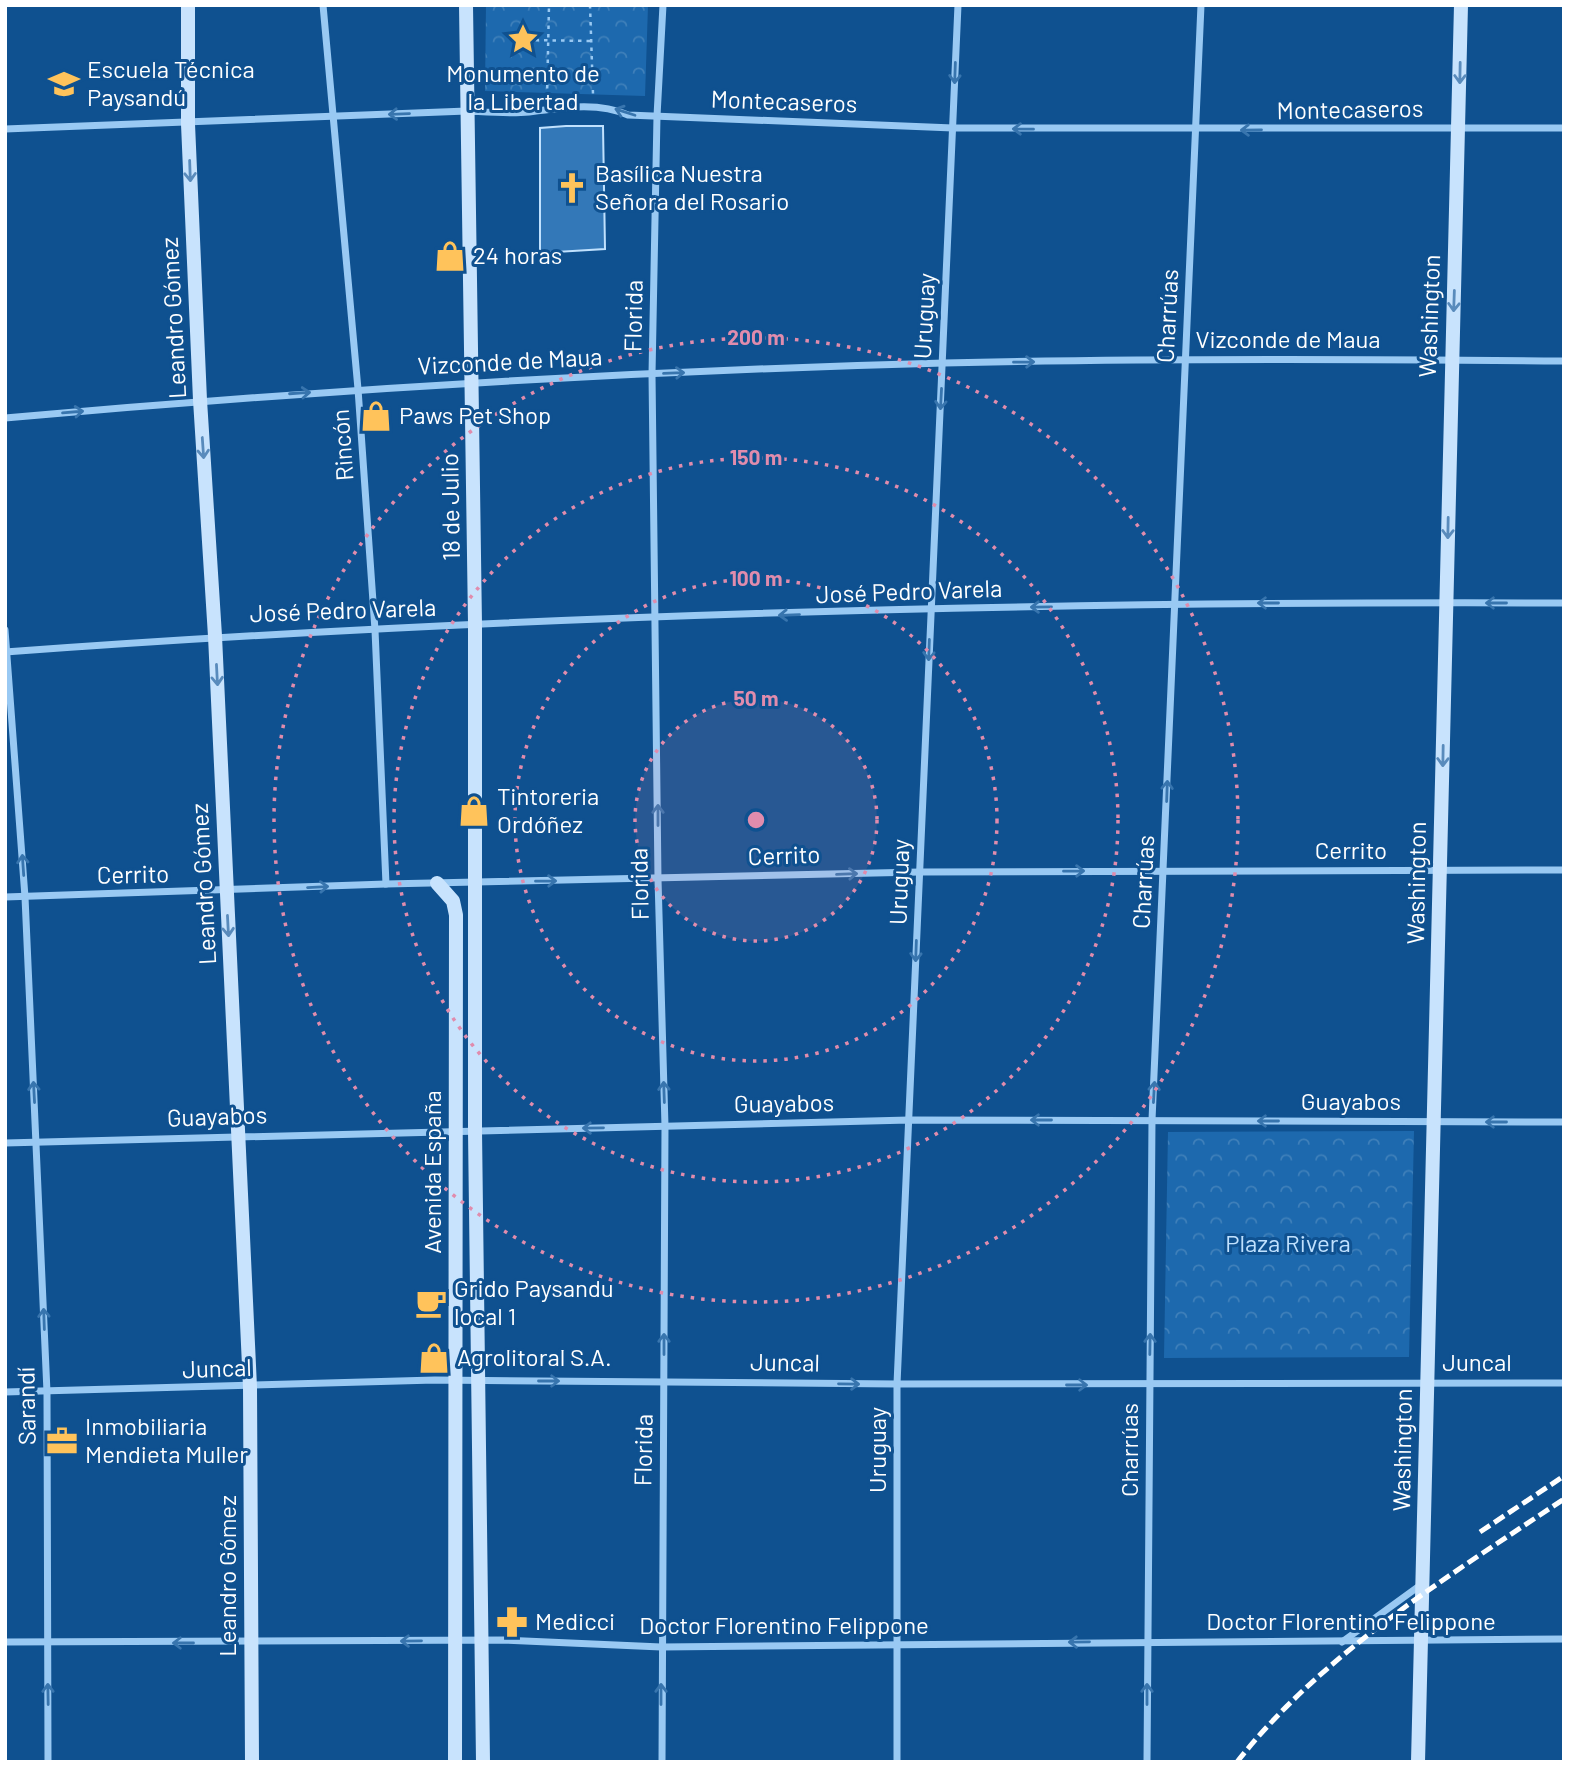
<svg xmlns="http://www.w3.org/2000/svg" width="1569" height="1767" font-family="Barlow,sans-serif">
	<defs>
		<pattern id="forest-crowns" width="20" height="18" patternUnits="userSpaceOnUse" patternTransform="scale(1.75)"><rect width="20" height="18" fill="#1d69ae"/><path d="M2 6a3 3 0 1 1 6 0M12 15a3 3 0 1 1 6 0" fill="none" stroke="#3f80ba"/></pattern>
	</defs>
	<rect width="100%" height="100%" fill="#0f5190"/>
	<g fill="url(#forest-crowns)">
		<path d="M 486,5 L 648,5 L 645,96 L 485,91 Z"/>
		<path d="M 1414,1131 L 1409,1357 L 1164,1358 L 1168,1132 Z"/>
	</g>
	<path fill="#3378b8" stroke="#c0e1fe" stroke-width="2" d="M 566,126 L 603,126 L 605,249 L 540,253 L 540,128 Z"/>
	<g fill="none" stroke-linecap="round" stroke-linejoin="round">
		<g stroke="#99c9f3" stroke-width="2.5" stroke-dasharray="3.5 5" stroke-linecap="butt">
			<path d="M 590,5 L 593,94"/>
			<path d="M 527,40 L 590,41"/>
			<path d="M 547,97 L 549,5"/>
		</g>
		<g stroke="#99c9f3" stroke-width="7">
			<path d="M 323,5 L 358,389 L 375,630 L 386,884"/>
			<path d="M 5,129 L 467,111 C 487,112 509,114 529,112 C 560,108 598,101 628,115 L 953,128 L 1564,128"/>
			<path d="M 5,418 C 318,390 631,371 944,363 C 1151,358 1357,359 1564,361"/>
			<path d="M 5,630 L 25,897 L 47,1392 L 48,1762"/>
			<path d="M 5,652 C 523,614 1044,601 1564,603"/>
			<path d="M 5,897 L 386,884 L 920,872 L 1564,870"/>
			<path d="M 5,1143 L 909,1120 L 1564,1122"/>
			<path d="M 5,1392 L 435,1380 L 897,1384 L 1564,1383"/>
			<path d="M 5,1642 L 505,1640 L 661,1647 L 1564,1639"/>
			<path d="M 1342,1642 L 1422,1584"/>
			<path d="M 662,1762 L 665,1126 L 658,879 L 652,374 L 657,116 L 663,5"/>
			<path d="M 897,1762 L 897,1384 L 958,5"/>
			<path d="M 1147,1762 L 1152,1120 L 1201,5"/>
		</g>
		<g stroke="#c8e3fd" stroke-width="14">
			<path d="M 188,5 L 188,124 L 200,400 L 215,636 L 250,1387 L 252,1762"/>
			<path d="M 466,5 L 475,624 L 475,1131 L 483,1762"/>
			<path d="M 437,883 L 453,901 L 456,915 L 455,1762"/>
			<path d="M 1418,1762 L 1461,5"/>
		</g>
		<g stroke="#fff" stroke-width="5" stroke-dasharray="12 5" stroke-linecap="butt">
			<path d="M 1480,1532 L 1564,1476"/>
			<path d="M 1237,1762 C 1324,1652 1449,1576 1564,1499"/>
		</g>
	</g>
	<defs><path id="oneway-shaft" d="M-6 0H5M1.5-3L5.5 0L1.5 3" fill="none" stroke-width="1.6" stroke-linecap="round" stroke-linejoin="round" transform="scale(1.75)"/></defs>
	<g stroke="#3875ae">
		<use href="#oneway-shaft" transform="translate(955 73) rotate(92)"/>
		<use href="#oneway-shaft" transform="translate(625 112) rotate(-162)"/>
		<use href="#oneway-shaft" transform="translate(399 114) rotate(178)"/>
		<use href="#oneway-shaft" transform="translate(1023 129) rotate(-179)"/>
		<use href="#oneway-shaft" transform="translate(1251 130) rotate(179)"/>
		<use href="#oneway-shaft" transform="translate(1024 362) rotate(-1)"/>
		<use href="#oneway-shaft" transform="translate(674 373) rotate(-2)"/>
		<use href="#oneway-shaft" transform="translate(300 393) rotate(-4)"/>
		<use href="#oneway-shaft" transform="translate(941 399) rotate(93)"/>
		<use href="#oneway-shaft" transform="translate(73 412) rotate(-5)"/>
		<use href="#oneway-shaft" transform="translate(1268 603) rotate(180)"/>
		<use href="#oneway-shaft" transform="translate(1496 603) rotate(-180)"/>
		<use href="#oneway-shaft" transform="translate(1041 607) rotate(179)"/>
		<use href="#oneway-shaft" transform="translate(789 615) rotate(178)"/>
		<use href="#oneway-shaft" transform="translate(929 650) rotate(92)"/>
		<use href="#oneway-shaft" transform="translate(1167 791) rotate(-88)"/>
		<use href="#oneway-shaft" transform="translate(658 815) rotate(-90)"/>
		<use href="#oneway-shaft" transform="translate(23 865) rotate(-94)"/>
		<use href="#oneway-shaft" transform="translate(1074 871) rotate(-1)"/>
		<use href="#oneway-shaft" transform="translate(847 874) rotate(-2)"/>
		<use href="#oneway-shaft" transform="translate(546 881) rotate(-1)"/>
		<use href="#oneway-shaft" transform="translate(318 887) rotate(-3)"/>
		<use href="#oneway-shaft" transform="translate(916 951) rotate(92)"/>
		<use href="#oneway-shaft" transform="translate(34 1092) rotate(-93)"/>
		<use href="#oneway-shaft" transform="translate(664 1092) rotate(-92)"/>
		<use href="#oneway-shaft" transform="translate(1154 1092) rotate(-87)"/>
		<use href="#oneway-shaft" transform="translate(1041 1120) rotate(-180)"/>
		<use href="#oneway-shaft" transform="translate(1268 1121) rotate(-180)"/>
		<use href="#oneway-shaft" transform="translate(1496 1122) rotate(180)"/>
		<use href="#oneway-shaft" transform="translate(593 1128) rotate(179)"/>
		<use href="#oneway-shaft" transform="translate(44 1319) rotate(-92)"/>
		<use href="#oneway-shaft" transform="translate(664 1344) rotate(-90)"/>
		<use href="#oneway-shaft" transform="translate(1150 1344) rotate(-89)"/>
		<use href="#oneway-shaft" transform="translate(549 1381)"/>
		<use href="#oneway-shaft" transform="translate(849 1384) rotate(1)"/>
		<use href="#oneway-shaft" transform="translate(1077 1385)"/>
		<use href="#oneway-shaft" transform="translate(411 1641) rotate(179)"/>
		<use href="#oneway-shaft" transform="translate(1079 1642) rotate(179)"/>
		<use href="#oneway-shaft" transform="translate(183 1643) rotate(-180)"/>
		<use href="#oneway-shaft" transform="translate(48 1694) rotate(-91)"/>
		<use href="#oneway-shaft" transform="translate(661 1694) rotate(-90)"/>
		<use href="#oneway-shaft" transform="translate(1147 1694) rotate(-90)"/>
	</g>
	<g stroke="#598bbc">
		<use href="#oneway-shaft" transform="translate(1460 73) rotate(91)"/>
		<use href="#oneway-shaft" transform="translate(190 171) rotate(88)"/>
		<use href="#oneway-shaft" transform="translate(1454 301) rotate(92)"/>
		<use href="#oneway-shaft" transform="translate(203 448) rotate(86)"/>
		<use href="#oneway-shaft" transform="translate(1448 528) rotate(91)"/>
		<use href="#oneway-shaft" transform="translate(217 675) rotate(87)"/>
		<use href="#oneway-shaft" transform="translate(1443 756) rotate(91)"/>
		<use href="#oneway-shaft" transform="translate(228 926) rotate(87)"/>
	</g>
	<circle cx="756" cy="820" r="121" fill="#e08cad" fill-opacity=".12"/>
	<g fill="none" stroke="#e08cad" stroke-width="3.5" stroke-dasharray="3.5 7">
		<circle cx="756" cy="820" r="121"/>
		<circle cx="756" cy="820" r="241"/>
		<circle cx="756" cy="820" r="362"/>
		<circle cx="756" cy="820" r="482"/>
	</g>
	<defs>
		<symbol id="sight-bare" viewBox="-9 -9 18 18"><path d="M0-6L1.8-2.2L6-1.7L2.9 1.2L3.7 5.4L0 3.3L-3.7 5.4L-2.9 1.2L-6-1.7L-1.8-2.2Z" fill="#ffc35b" stroke="#0f5190" stroke-width="2.5" paint-order="stroke"/></symbol>
		<symbol id="school-bare" viewBox="-9 -9 18 18"><path d="M0-5L7-2L0 1L-7-2ZM-4 1L0 2.5L4 1V4Q0 6-4 4Z" fill="#ffc35b" stroke="#0f5190" stroke-width="2.5" paint-order="stroke"/></symbol>
		<symbol id="church-bare" viewBox="-9 -9 18 18"><path d="M-1.2-6h2.4v3.5h3.3v2.4h-3.3V6h-2.4V-.1h-3.3v-2.4h3.3Z" fill="#ffc35b" stroke="#0f5190" stroke-width="2.5" paint-order="stroke"/></symbol>
		<symbol id="shop-bare" viewBox="-9 -9 18 18"><path d="M-5-2.5h2.3a2.7 3.5 0 0 1 5.4 0H5L5.5 6h-11ZM-1.5-2.5h3a1.5 2.3 0 0 0-3 0Z" fill="#ffc35b" stroke="#0f5190" stroke-width="2.5" paint-order="stroke"/></symbol>
		<symbol id="cafe-bare" viewBox="-9 -9 18 18"><path d="M-5.5-4.5H6V0H3Q3 3.5 0 3.5H-2.5Q-5.5 3.5-5.5 0ZM3-3.2v2h1.7v-2ZM-6 4.5H4V6H-6Z" fill="#ffc35b" stroke="#0f5190" stroke-width="2.5" paint-order="stroke"/></symbol>
		<symbol id="office-bare" viewBox="-9 -9 18 18"><path d="M-6-3h4V-5.5h4V-3h4V5H-6ZM-1-4.5V-3h2v-1.5ZM-6 0V1H6V0Z" fill="#ffc35b" stroke="#0f5190" stroke-width="2.5" paint-order="stroke"/></symbol>
		<symbol id="pharmacy-bare" viewBox="-9 -9 18 18"><path d="M-2-6h4v4h4v4h-4v4h-4v-4h-4v-4h4Z" fill="#ffc35b" stroke="#0f5190" stroke-width="2.5" paint-order="stroke"/></symbol>
	</defs>
	<g fill-rule="evenodd">
		<use href="#sight-bare" x="501" y="17" width="44" height="44"/>
		<use href="#school-bare" x="42" y="62" width="44" height="44"/>
		<use href="#church-bare" x="550" y="166" width="44" height="44"/>
		<use href="#shop-bare" x="428" y="234" width="44" height="44"/>
		<use href="#shop-bare" x="354" y="394" width="44" height="44"/>
		<use href="#shop-bare" x="452" y="789" width="44" height="44"/>
		<use href="#cafe-bare" x="409" y="1281" width="44" height="44"/>
		<use href="#shop-bare" x="412" y="1336" width="44" height="44"/>
		<use href="#office-bare" x="40" y="1419" width="44" height="44"/>
		<use href="#pharmacy-bare" x="490" y="1600" width="44" height="44"/>
	</g>
	<g text-anchor="middle" stroke-width="6" stroke-linejoin="round" paint-order="stroke">
		<g font-size="24" fill="#fff" stroke="#0f5190" text-anchor="start">
			<text x="87" y="78">Escuela Técnica<tspan x="87" dy="28">Paysandú</tspan></text>
			<text x="523" y="82" text-anchor="middle">Monumento de<tspan x="523" dy="28">la Libertad</tspan></text>
			<text x="595" y="182">Basílica Nuestra<tspan x="595" dy="28">Señora del Rosario</tspan></text>
			<text x="473" y="264">24 horas</text>
			<text x="399" y="424">Paws Pet Shop</text>
			<text x="497" y="805">Tintoreria<tspan x="497" dy="28">Ordóñez</tspan></text>
			<text x="454" y="1297">Grido Paysandu<tspan x="454" dy="28">local 1</tspan></text>
			<text x="457" y="1366">Agrolitoral S.A.</text>
			<text x="85" y="1435">Inmobiliaria<tspan x="85" dy="28">Mendieta Muller</tspan></text>
			<text x="535" y="1630">Medicci</text>
		</g>
		<g font-size="24" fill="#fff" stroke="#0f5190">
			<text transform="translate(784 102) rotate(2)" y="8">Montecaseros</text>
			<text transform="translate(1350 110) rotate(-1)" y="8">Montecaseros</text>
			<text transform="translate(634 316) rotate(-89)" y="8">Florida</text>
			<text transform="translate(925 316) rotate(-87)" y="8">Uruguay</text>
			<text transform="translate(1168 316) rotate(-87)" y="8">Charrúas</text>
			<text transform="translate(1430 316) rotate(-88)" y="8">Washington</text>
			<text transform="translate(174 318) rotate(-93)" y="8">Leandro Gómez</text>
			<text x="1288" y="348">Vizconde de Maua</text>
			<text transform="translate(510 362) rotate(-3)" y="8">Vizconde de Maua</text>
			<text transform="translate(343 445) rotate(-94)" y="8">Rincón</text>
			<text transform="translate(451 507) rotate(-91)" y="8">18 de Julio</text>
			<text transform="translate(909 592) rotate(-2)" y="8">José Pedro Varela</text>
			<text transform="translate(343 611) rotate(-2)" y="8">José Pedro Varela</text>
			<text x="1351" y="859">Cerrito</text>
			<text transform="translate(784 856) rotate(-2)" y="8">Cerrito</text>
			<text transform="translate(133 875) rotate(-1)" y="8">Cerrito</text>
			<text transform="translate(900 882) rotate(-88)" y="8">Uruguay</text>
			<text transform="translate(1144 882) rotate(-87)" y="8">Charrúas</text>
			<text transform="translate(1417 883) rotate(-89)" y="8">Washington</text>
			<text transform="translate(204 884) rotate(-93)" y="8">Leandro Gómez</text>
			<text transform="translate(640 884) rotate(-91)" y="8">Florida</text>
			<text x="1351" y="1110">Guayabos</text>
			<text transform="translate(784 1104) rotate(-1)" y="8">Guayabos</text>
			<text transform="translate(217 1117) rotate(-2)" y="8">Guayabos</text>
			<text transform="translate(433 1172) rotate(-90)" y="8">Avenida España</text>
			<text transform="translate(785 1363) rotate(1)" y="8">Juncal</text>
			<text x="1477" y="1371">Juncal</text>
			<text transform="translate(217 1369) rotate(-2)" y="8">Juncal</text>
			<text transform="translate(27 1406) rotate(-91)" y="8">Sarandí</text>
			<text transform="translate(644 1450) rotate(-89)" y="8">Florida</text>
			<text transform="translate(878 1450) rotate(-90)" y="8">Uruguay</text>
			<text transform="translate(1130 1450) rotate(-90)" y="8">Charrúas</text>
			<text transform="translate(1403 1450) rotate(-89)" y="8">Washington</text>
			<text transform="translate(228 1576) rotate(-90)" y="8">Leandro Gómez</text>
			<text x="1351" y="1630">Doctor Florentino Felippone</text>
			<text x="784" y="1634">Doctor Florentino Felippone</text>
		</g>
		<g font-size="24" fill="#c0e1fe" stroke="#0f5190">
			<text x="1288" y="1252">Plaza Rivera</text>
		</g>
	</g>
	<circle cx="756" cy="820" r="10" fill="#e08cad" stroke="#0f5190" stroke-width="3.5"/>
	<g font-size="21" text-anchor="middle" font-weight="bold" fill="#e08cad" stroke="#0f5190" stroke-width="6" stroke-linejoin="round" paint-order="stroke">
		<text x="756" y="345">200 m</text>
		<text x="756" y="465">150 m</text>
		<text x="756" y="586">100 m</text>
		<text x="756" y="706">50 m</text>
	</g>
	<rect width="1569" height="1767" fill="none" stroke="#ffffff" stroke-width="14"/>
</svg>
